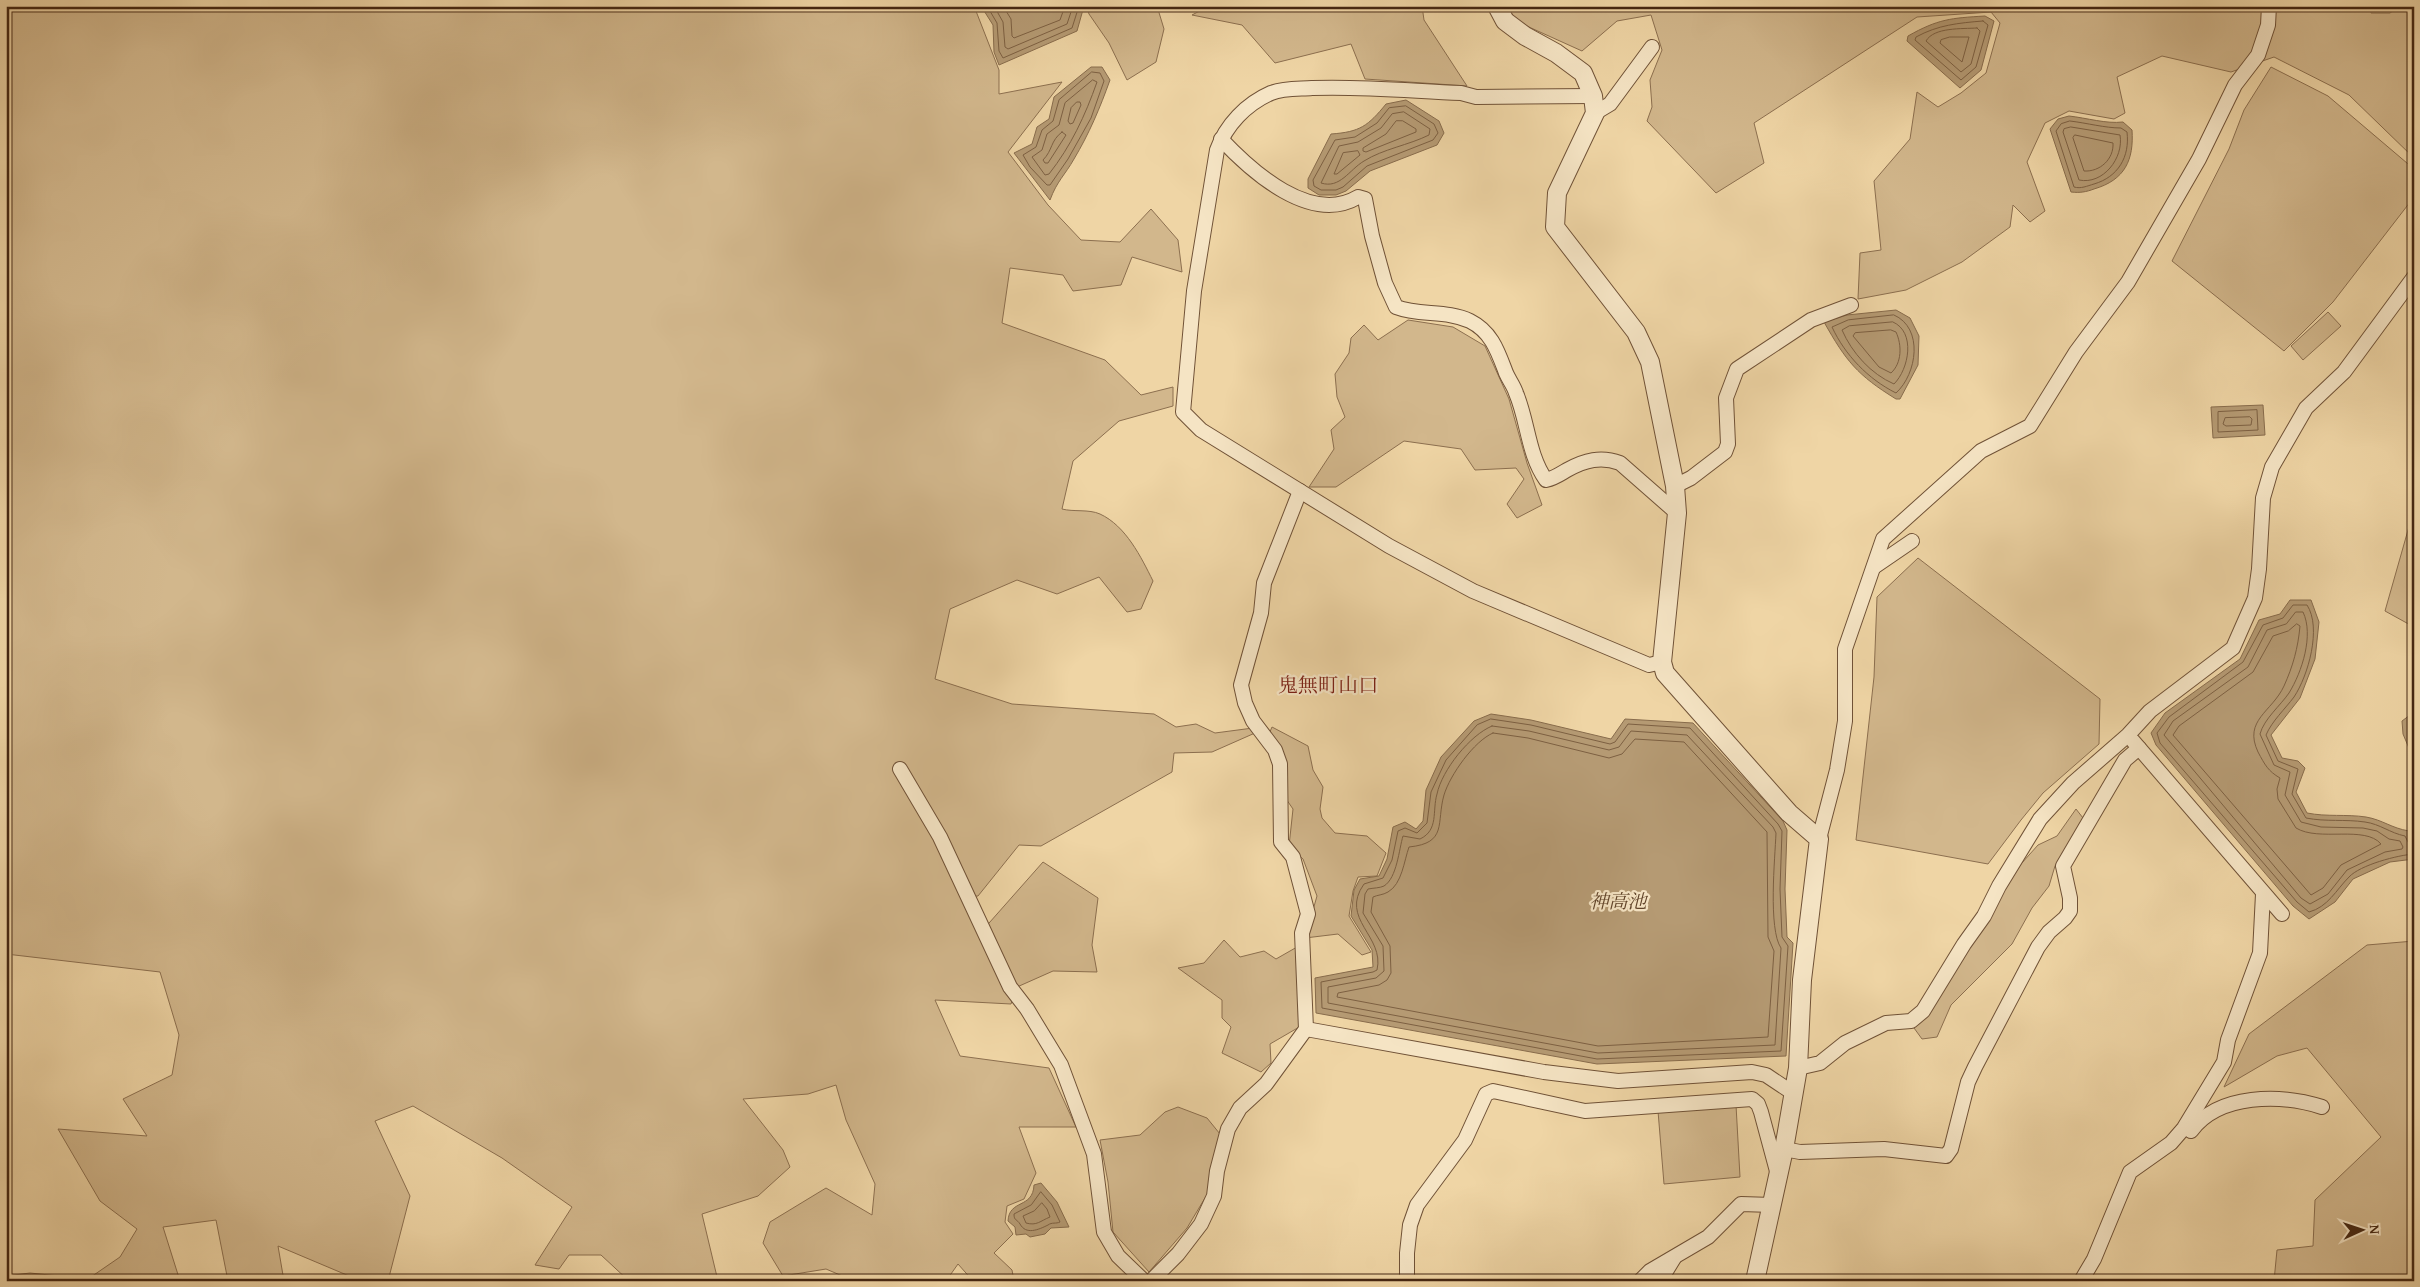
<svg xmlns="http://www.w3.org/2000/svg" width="2420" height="1287" font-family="'Gentium Book Plus','Noto Serif JP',serif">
	<rect width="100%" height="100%" fill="#efd5a5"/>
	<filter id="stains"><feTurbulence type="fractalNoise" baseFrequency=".004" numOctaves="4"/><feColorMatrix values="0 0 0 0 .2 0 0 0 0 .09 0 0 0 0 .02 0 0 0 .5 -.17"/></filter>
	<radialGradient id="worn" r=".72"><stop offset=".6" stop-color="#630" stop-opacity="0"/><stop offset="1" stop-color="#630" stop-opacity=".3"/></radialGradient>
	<g fill="#d2b78c" stroke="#8c6f4f">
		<path d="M 6,6 L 974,6 L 999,70 L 999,94 L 1062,82 L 1008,152 L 1048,205 L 1081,240 L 1120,242 L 1151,209 L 1178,240 L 1182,272 L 1132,257 L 1121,285 L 1073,291 L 1063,275 L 1010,268 L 1002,323 L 1105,360 L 1141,395 L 1173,387 L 1173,406 L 1119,421 L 1073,461 L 1062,509 C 1073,512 1089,509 1100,514 C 1126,526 1141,557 1153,581 L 1141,609 L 1127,612 L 1099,577 L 1057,594 L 1017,580 L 950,609 L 935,679 L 1012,704 L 1154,714 L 1176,727 L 1196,724 L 1215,733 L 1253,728 L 1255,733 L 1212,752 L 1174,753 L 1172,772 L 1041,846 L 1019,845 L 978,896 L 961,897 L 982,931 L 1043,862 L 1098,898 L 1092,945 L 1097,972 L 1053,971 L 1017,987 L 1011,1004 L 935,1000 L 960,1056 L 1049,1068 L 1076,1127 L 1019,1127 L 1036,1173 L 1024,1199 L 1007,1206 L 1005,1222 L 1013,1234 L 994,1253 L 1012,1270 L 1014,1281 L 973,1281 L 958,1264 L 946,1281 L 854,1281 L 826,1269 L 783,1276 L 763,1243 L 770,1222 L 826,1188 L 872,1215 L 875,1184 L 846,1120 L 836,1085 L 808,1094 L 743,1099 L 783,1150 L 790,1167 L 758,1196 L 702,1214 L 718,1281 L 629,1281 L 601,1255 L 569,1255 L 559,1269 L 535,1265 L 572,1207 L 502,1158 L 413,1106 L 375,1121 L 410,1196 L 388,1281 L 361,1281 L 278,1246 L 284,1281 L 228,1281 L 216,1220 L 163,1227 L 180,1281 L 6,1281 L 6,1276 L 30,1273 L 88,1279 L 120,1257 L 137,1229 L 100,1201 L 58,1129 L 147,1136 L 123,1099 L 172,1075 L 179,1035 L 160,972 L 6,954 Z"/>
		<path d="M 1086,6 L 1157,6 L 1164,29 L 1156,62 L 1127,80 L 1109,43 L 1089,14 Z"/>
		<path d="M 1209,6 L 1422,6 L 1424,20 L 1467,86 L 1365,79 L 1351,44 L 1275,63 L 1242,25 L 1192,15 Z"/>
		<path d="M 1505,6 L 2414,6 L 2414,158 L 2349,95 L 2274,57 L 2231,72 L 2162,56 L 2117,77 L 2125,113 L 2114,119 L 2069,111 L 2045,123 L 2027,162 L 2045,211 L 2030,222 L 2013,205 L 2010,227 L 1962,262 L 1906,290 L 1858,299 L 1860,253 L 1881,250 L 1874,181 L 1910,139 L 1917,92 L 1938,107 L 1961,93 L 1986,73 L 2000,23 L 1991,12 L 1917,17 L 1754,123 L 1764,163 L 1716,193 L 1647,121 L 1652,107 L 1650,80 L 1662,50 L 1651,15 L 1617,21 L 1582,51 L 1520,23 Z"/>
		<path d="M 2271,67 L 2328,96 L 2414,169 L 2414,197 L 2333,302 L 2284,351 L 2172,261 L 2229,149 L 2244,110 Z"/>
		<path d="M 2414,227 L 2414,264 L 2412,264 L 2410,235 Z"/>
		<path d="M 2328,312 L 2341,326 L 2303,360 L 2291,346 Z"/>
		<path d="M 1408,320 L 1453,327 L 1485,346 L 1509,399 L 1527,463 L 1542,505 L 1517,518 L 1507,504 L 1524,479 L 1516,468 L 1475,470 L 1461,449 L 1404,441 L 1336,487 L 1309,487 L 1334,449 L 1331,430 L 1345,417 L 1337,397 L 1335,374 L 1349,353 L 1351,338 L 1364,325 L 1378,340 Z"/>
		<path d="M 2414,509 L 2414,627 L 2385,611 Z"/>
		<path d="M 1918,558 L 2100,699 L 2099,744 L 2043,793 L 2021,820 L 1988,864 L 1856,840 L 1874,677 L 1877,597 Z"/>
		<path d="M 1272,727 L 1308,746 L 1313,770 L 1323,787 L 1320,809 L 1322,818 L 1335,833 L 1367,836 L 1386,853 L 1377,876 L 1358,877 L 1353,891 L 1349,916 L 1371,952 L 1362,955 L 1338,934 L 1305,938 L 1317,896 L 1303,859 L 1289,846 L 1293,809 L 1284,796 L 1269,734 Z"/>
		<path d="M 2076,809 L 2083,818 L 2055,866 L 2049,886 L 2032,908 L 2012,944 L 1951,1005 L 1937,1037 L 1922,1039 L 1914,1028 L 1931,1008 L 2021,864 L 2038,845 L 2057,836 Z"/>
		<path d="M 1224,940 L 1240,957 L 1264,951 L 1276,959 L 1297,947 L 1301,1026 L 1270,1044 L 1271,1063 L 1261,1072 L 1222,1053 L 1231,1027 L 1222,1018 L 1222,1000 L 1178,968 L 1204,963 Z"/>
		<path d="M 2414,941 L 2414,1281 L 2274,1281 L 2277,1250 L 2313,1246 L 2315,1200 L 2381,1137 L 2307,1048 L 2277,1056 L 2224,1087 L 2249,1034 L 2367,945 Z"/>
		<path d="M 1736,1105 L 1740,1177 L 1664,1184 L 1658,1111 Z"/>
		<path d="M 1178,1107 L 1207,1118 L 1220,1134 L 1208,1193 L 1187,1228 L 1149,1272 L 1113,1232 L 1108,1182 L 1100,1140 L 1140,1135 L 1165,1112 Z"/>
	</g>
	<g fill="#b59a73" stroke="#886c4c">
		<path d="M 981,6 L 1084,6 L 1077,31 L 999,65 L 994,52 L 993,25 Z"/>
		<path d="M 2370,6 L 2400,6 L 2390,13 L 2371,13 Z"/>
		<path d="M 1985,16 L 1994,21 L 1981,70 L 1960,88 L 1907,41 L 1908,36 C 1938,19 1951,18 1985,16 Z"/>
		<path d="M 1091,67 L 1102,67 L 1110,80 C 1100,108 1089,134 1074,159 C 1065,175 1057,181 1050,200 L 1014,153 L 1032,144 L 1037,127 L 1049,119 L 1054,97 Z"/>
		<path d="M 1406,100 L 1439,121 L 1444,133 L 1437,145 L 1370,171 L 1346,191 L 1336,195 L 1319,195 L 1308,188 L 1308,179 L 1331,134 C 1360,132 1368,126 1386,104 Z"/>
		<path d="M 2069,116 C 2087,118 2106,124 2123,122 L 2132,130 C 2134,160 2125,180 2094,189 C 2086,192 2080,193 2071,192 L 2050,129 L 2058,119 Z"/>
		<path d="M 1896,310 L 1910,318 L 1919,336 L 1918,365 L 1900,399 L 1896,399 C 1857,375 1846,361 1824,322 L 1847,315 Z"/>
		<path d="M 2263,405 L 2265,435 L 2213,438 L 2211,407 Z"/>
		<path d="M 2290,600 L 2311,600 L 2319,622 L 2315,659 L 2300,698 L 2271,735 L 2282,758 L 2298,761 L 2305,768 L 2296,792 L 2307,813 C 2327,817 2346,814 2366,817 C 2383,820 2391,828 2409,831 L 2414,845 L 2414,859 L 2390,862 L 2353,879 L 2335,902 L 2309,919 L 2293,906 L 2156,745 L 2151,733 L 2165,713 L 2240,659 L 2259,620 L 2280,614 Z"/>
		<path d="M 1491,714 L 1531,720 L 1611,739 L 1625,719 L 1693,723 L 1783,821 L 1787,830 L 1785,889 L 1787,937 L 1793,943 L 1786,1056 L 1597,1064 L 1316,1013 L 1315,978 L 1373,967 L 1372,950 L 1351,916 L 1354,890 L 1360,879 L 1379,876 L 1387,859 L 1393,827 L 1405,822 L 1416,829 L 1423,821 L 1426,790 L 1441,757 L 1474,721 Z"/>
		<path d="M 2410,715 L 2414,715 L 2414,760 L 2403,734 L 2402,721 Z"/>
		<path d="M 1041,1183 L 1057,1202 L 1069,1227 L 1051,1228 L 1045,1234 L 1030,1237 L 1026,1234 L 1016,1235 L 1015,1227 L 1008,1221 C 1009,1199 1033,1209 1034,1185 Z"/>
	</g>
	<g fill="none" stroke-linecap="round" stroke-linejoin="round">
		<g stroke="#7d6042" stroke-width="1">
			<path d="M 987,6 L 997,23 L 999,51 L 1003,58 L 1072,28 L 1079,6"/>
			<path d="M 994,6 L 1003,22 L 1005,47 L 1008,49 L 1067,24 L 1073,6"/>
			<path d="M 1003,6 L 1011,19 L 1012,36 L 1014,38 L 1060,20 L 1065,6"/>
			<path d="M 1983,21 L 1988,25 L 1976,67 L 1961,80 L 1915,40 L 1916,37 C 1938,25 1958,23 1983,21 Z"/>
			<path d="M 1977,28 L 1980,31 L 1971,64 L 1961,72 L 1926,41 C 1934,27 1962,29 1977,28 Z"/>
			<path d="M 1950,37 L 1969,37 L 1962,62 L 1940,43 L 1941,40 Z"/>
			<path d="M 1092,72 L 1100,73 L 1104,81 L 1091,118 L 1068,159 L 1050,185 L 1047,185 L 1030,167 L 1023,155 L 1036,147 L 1042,130 L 1053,121 L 1059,100 Z"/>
			<path d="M 1093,80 L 1097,82 C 1085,116 1071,146 1049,174 L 1045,175 L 1032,157 L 1042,150 L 1047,134 L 1059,125 L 1065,103 Z"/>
			<path d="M 1077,102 L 1080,102 L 1081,105 L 1073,123 L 1070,124 L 1068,121 L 1071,108 Z"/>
			<path d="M 1406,106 L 1434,124 L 1438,133 L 1433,140 L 1367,166 L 1343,187 L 1336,190 L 1321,190 L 1314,186 L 1313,180 L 1335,140 L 1355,137 L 1377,123 L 1389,108 Z"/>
			<path d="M 1404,112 L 1430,129 L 1429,135 C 1409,145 1383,149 1364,161 C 1349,170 1340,189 1321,183 L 1339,146 L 1358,142 L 1381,128 L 1392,114 Z"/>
			<path d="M 1403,121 L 1416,129 L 1416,132 L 1366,152 L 1363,151 L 1363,148 L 1386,134 L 1396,121 Z"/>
			<path d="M 2070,121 C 2087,123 2105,128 2121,128 L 2127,132 C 2130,157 2118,177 2094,184 C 2087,186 2081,189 2074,187 L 2056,131 L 2061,124 Z"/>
			<path d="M 2071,127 L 2120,135 C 2124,158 2103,185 2079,180 L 2063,132 L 2064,129 Z"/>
			<path d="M 1062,132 L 1066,135 L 1048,163 L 1045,163 L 1043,160 C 1053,150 1050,141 1062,132 Z"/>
			<path d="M 2075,135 L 2113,143 C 2114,159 2100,172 2084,171 L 2073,138 Z"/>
			<path d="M 1358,151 L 1360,155 L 1337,174 L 1334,174 L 1343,153 Z"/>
			<path d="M 1894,315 C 1924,328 1917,374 1896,393 C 1868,379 1845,355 1832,327 L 1848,320 Z"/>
			<path d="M 1893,322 C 1916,332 1909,369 1894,384 C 1871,374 1852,353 1842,330 L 1849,326 Z"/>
			<path d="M 1891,330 L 1896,332 C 1902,345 1902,363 1891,373 L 1879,367 L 1853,336 L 1855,333 Z"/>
			<path d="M 2257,410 L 2258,430 L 2218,432 L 2218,412 Z"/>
			<path d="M 2250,417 L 2252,419 L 2251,425 L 2226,426 L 2223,424 L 2225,418 Z"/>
			<path d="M 2296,612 L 2303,612 C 2314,635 2302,672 2289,693 C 2280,706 2264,719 2260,734 L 2274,765 L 2290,772 L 2285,795 L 2301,822 L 2321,827 L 2363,828 L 2377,831 L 2389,839 L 2400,841 L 2403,847 L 2402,849 L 2385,852 L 2347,870 L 2328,894 L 2310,904 L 2301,898 L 2164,735 L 2173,721 L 2248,667 L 2267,630 L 2286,624 Z"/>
			<path d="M 2297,624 L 2300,626 C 2298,648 2293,666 2284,686 C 2272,712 2243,720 2258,752 C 2265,765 2268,771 2280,778 L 2277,789 L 2278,799 L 2296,828 C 2319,842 2365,825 2381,844 L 2341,865 L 2323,888 L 2311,895 L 2173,735 L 2179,726 L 2253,672 L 2273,636 L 2288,631 Z"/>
			<path d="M 1491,719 L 1531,725 L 1610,744 L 1615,742 L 1628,724 L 1690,728 L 1778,824 L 1782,831 L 1780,889 L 1782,937 L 1788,946 L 1781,1051 L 1597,1059 L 1322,1008 L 1321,982 L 1373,972 L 1377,970 C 1385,936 1339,919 1364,884 L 1383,878 L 1392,860 L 1398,831 L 1405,828 L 1417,833 L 1427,823 L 1431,792 L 1446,760 L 1477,725 Z"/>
			<path d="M 1492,726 L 1529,731 L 1609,750 L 1619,747 L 1631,731 L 1687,735 L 1773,827 L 1776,833 C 1775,858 1768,929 1781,948 L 1775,1045 L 1598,1053 L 1328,1003 L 1328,987 L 1376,978 L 1384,971 L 1383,946 L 1363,913 L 1365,894 L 1368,889 C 1373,888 1380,888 1384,886 C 1397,878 1399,849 1403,836 L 1420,839 C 1439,830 1432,811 1437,794 C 1442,770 1470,735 1492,726 Z"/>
			<path d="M 1493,733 L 1528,738 L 1609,758 L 1622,754 L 1635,739 L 1684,742 L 1767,832 L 1768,937 L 1774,951 L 1768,1037 L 1598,1046 L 1337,997 L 1338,993 L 1379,985 L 1387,980 L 1391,973 L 1390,946 L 1371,912 L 1373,897 C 1377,895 1383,895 1388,892 C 1402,884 1404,861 1409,847 C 1448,843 1436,823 1444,795 C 1450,775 1474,741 1493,733 Z"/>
			<path d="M 2414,843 L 2408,842 L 2405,836 C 2390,833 2380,824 2365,822 C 2345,819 2326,822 2306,818 L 2292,794 L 2298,769 L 2278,761 L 2266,735 C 2272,721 2285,709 2294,697 C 2308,676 2322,628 2307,605 L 2293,605 L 2283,618 L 2263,625 L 2243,662 L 2169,717 L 2157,733 L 2160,743 L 2297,902 L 2309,912 C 2328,907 2336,890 2349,877 C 2360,865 2398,855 2414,854"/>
			<path d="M 1041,1192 L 1052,1205 L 1060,1222 C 1056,1224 1052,1222 1048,1225 C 1038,1230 1026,1235 1020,1224 C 1017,1219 1014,1221 1014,1214 L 1031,1205 Z"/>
			<path d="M 1042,1203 L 1047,1209 L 1050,1217 C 1040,1221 1037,1226 1026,1223 L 1023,1216 L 1034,1211 Z"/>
		</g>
		<defs>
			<g id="minor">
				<path d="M 1593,96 L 1476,97 L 1461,93 C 1412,91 1362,86 1312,88 C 1299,89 1283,88 1271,93 C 1246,104 1226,125 1217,150 L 1194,291 L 1183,412 L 1201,430 L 1389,546 L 1473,591 L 1649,665 L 1662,662"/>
				<path d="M 1595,113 L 1610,104 L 1652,47"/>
				<path d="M 1221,139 C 1252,172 1311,225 1358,197 L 1365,199 L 1372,236 L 1385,283 L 1396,307 C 1419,316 1447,310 1470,321 C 1492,332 1498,352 1506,373 C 1509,380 1514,386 1516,393 C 1528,421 1528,455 1546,480 C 1555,478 1560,474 1567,470 C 1585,460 1601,456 1620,463 L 1677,513"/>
				<path d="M 1675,486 L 1691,478 L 1725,452 L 1728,444 L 1726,398 L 1737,369 L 1811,320 L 1851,305"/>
				<path d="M 1874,567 L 1912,541"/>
				<path d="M 2133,741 L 2282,914"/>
				<path d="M 900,769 L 940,837 L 1010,987 L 1027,1009 L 1061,1065 L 1094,1154 L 1104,1232 L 1118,1256 L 1144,1281"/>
				<path d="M 1819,839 L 1837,770 L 1845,721 L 1845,649 L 1883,539 L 1981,451 L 2030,426 L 2076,352 L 2128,282 L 2199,159 L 2235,85 L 2258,55 L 2268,25 L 2269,6"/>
				<path d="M 1306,1029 L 1544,1072 L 1618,1081 L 1752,1072 L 1766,1075 L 1793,1093"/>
				<path d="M 1798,1068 L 1820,1063 L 1845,1043 L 1886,1023 L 1911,1021 L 1923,1011 L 1964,944 L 1984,916 L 1999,886 L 2040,819 L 2073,783 L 2128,735 L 2150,711 L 2233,648 L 2255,598 L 2259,569 L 2263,498 L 2272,467 L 2306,408 L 2344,372 L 2414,277"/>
				<path d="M 2191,1131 C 2219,1093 2281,1094 2322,1107"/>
				<path d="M 1784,1149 L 1800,1152 L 1884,1149 L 1946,1156 L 1951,1149 L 1968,1082 L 1975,1067 L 2038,947 L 2049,932 L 2065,918 L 2070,911 L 2070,898 L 2063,866 L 2125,760 L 2139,748"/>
				<path d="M 1151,1281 L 1178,1254 L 1201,1224 L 1214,1196 L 1217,1171 L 1228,1129 L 1240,1108 L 1266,1084 L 1306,1029 L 1302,933 L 1308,914 L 1293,857 L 1281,842 L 1280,764 L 1275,750 L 1253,721 L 1245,703 L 1241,685 L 1261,613 L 1264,583 L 1300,491"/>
				<path d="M 1407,1281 L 1407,1253 L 1410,1225 L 1417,1205 L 1465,1140 L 1486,1094 L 1493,1091 L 1585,1111 L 1752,1099 L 1758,1104 L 1761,1112 L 1778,1175"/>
				<path d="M 1640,1281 L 1650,1271 L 1708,1237 L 1741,1204 L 1772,1205"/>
				<path d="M 1660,1281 L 1674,1258"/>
				<path d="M 2081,1281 L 2094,1259 L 2130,1172 L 2171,1143 L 2184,1128 L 2224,1062 L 2228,1040 L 2260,953 L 2263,894"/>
			</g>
			<path id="tertiary" d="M 1497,6 L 1505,21 L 1525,36 L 1556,53 L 1583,73 L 1593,96 L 1595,113 L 1557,193 L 1555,227 L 1636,332 L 1650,362 L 1675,486 L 1677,513 L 1662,662 L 1665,673 L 1789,813 L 1819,839 L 1802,980 L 1798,1068 L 1784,1149 L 1755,1281"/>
		</defs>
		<use href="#minor" stroke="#705237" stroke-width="16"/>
		<use href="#tertiary" stroke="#705237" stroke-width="20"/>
		<use href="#minor" stroke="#f5e4c4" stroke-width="14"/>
		<use href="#tertiary" stroke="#f5e4c4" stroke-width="18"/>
	</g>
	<g text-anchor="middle" stroke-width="4.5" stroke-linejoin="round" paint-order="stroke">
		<g font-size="19" font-style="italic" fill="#61442a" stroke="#f5e4c4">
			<text x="1618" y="908">神高池</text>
		</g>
		<g font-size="20" fill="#7a1f14" stroke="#f5e4c4">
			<text x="1328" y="692">鬼無町山口</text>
		</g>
	</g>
	<rect width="2420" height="1287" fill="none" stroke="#efd5a5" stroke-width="25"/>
	<rect x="8" y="8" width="2405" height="1272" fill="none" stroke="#452712" stroke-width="2.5"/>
	<rect x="12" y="12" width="2395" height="1262" fill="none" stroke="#452712"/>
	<g transform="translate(2362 1230) rotate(87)" stroke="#f5e4c4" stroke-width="4" paint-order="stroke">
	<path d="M0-4L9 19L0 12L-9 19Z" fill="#452712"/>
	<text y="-8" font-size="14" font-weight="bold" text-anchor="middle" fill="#452712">N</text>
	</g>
	<rect width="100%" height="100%" filter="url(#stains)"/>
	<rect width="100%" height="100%" fill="url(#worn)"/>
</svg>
